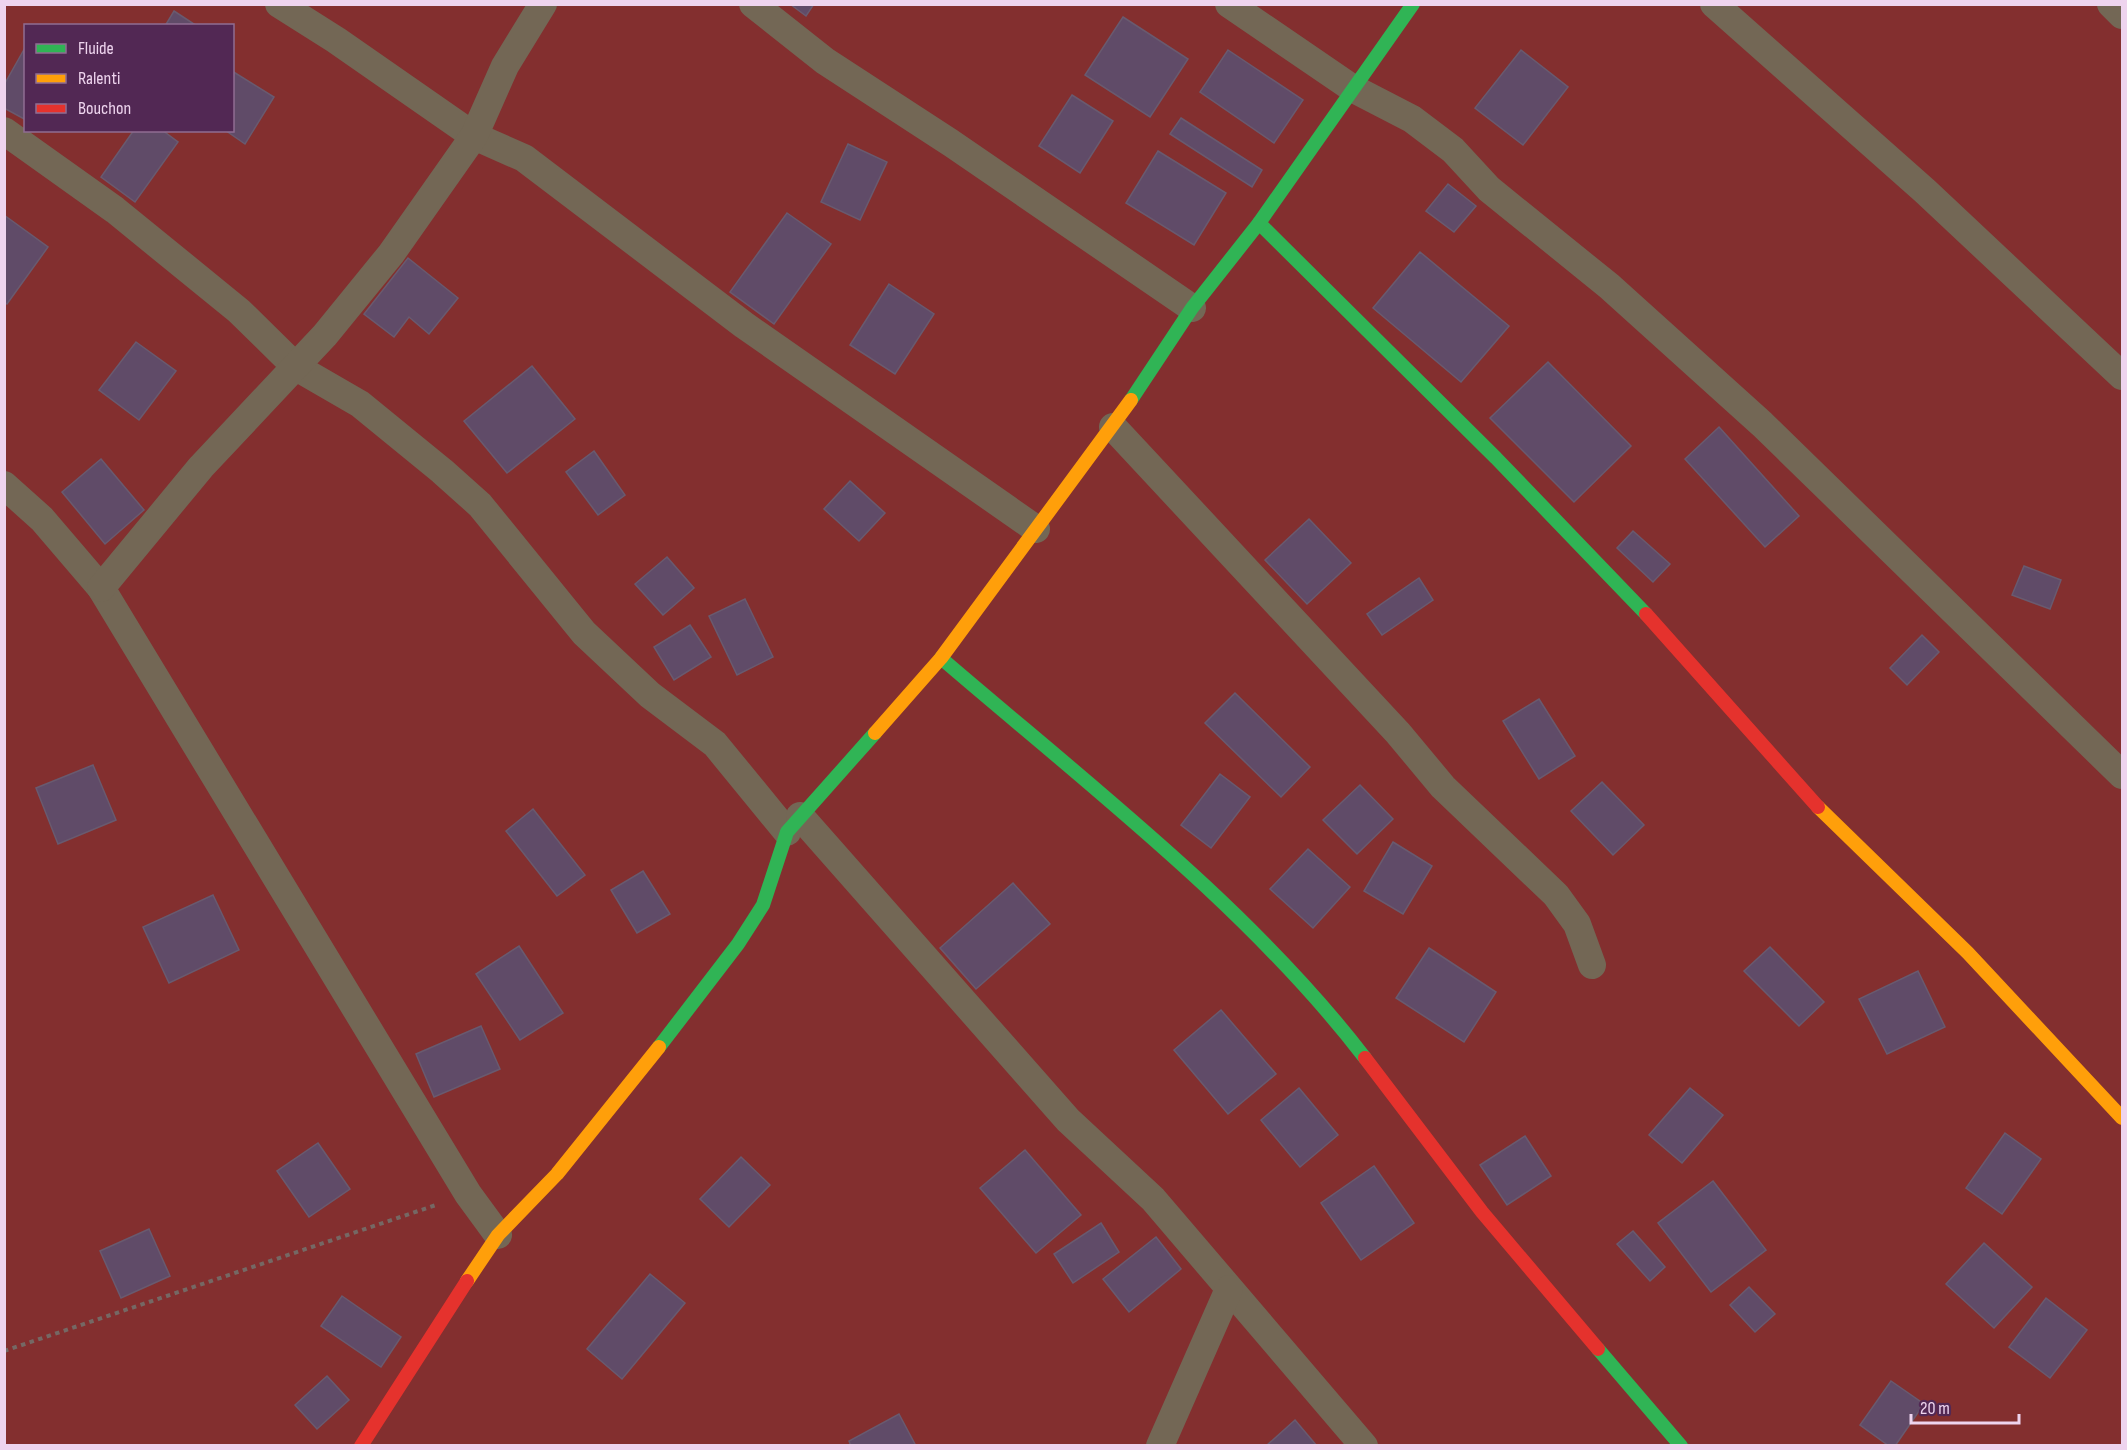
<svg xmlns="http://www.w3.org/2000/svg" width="2127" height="1450" font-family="'Sofia Sans Condensed',sans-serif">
	<rect width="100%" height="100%" fill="#49324a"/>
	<path fill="#832f2f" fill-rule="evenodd" d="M 5,5 L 2122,5 L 2122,1445 L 5,1445 ZM 26,26 L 232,26 L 232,130 L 26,130 Z"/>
	<g fill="#604b68" stroke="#695a6f" stroke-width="1.5">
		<path d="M 790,4 L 814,4 L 806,16 Z"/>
		<path d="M 174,11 L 197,26 L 165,26 Z"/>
		<path d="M 1123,17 L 1188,59 L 1150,117 L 1085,75 Z"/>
		<path d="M 26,46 L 26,120 L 4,108 L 4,85 Z"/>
		<path d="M 1228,50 L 1303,100 L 1274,143 L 1200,92 Z"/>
		<path d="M 1521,50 L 1568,87 L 1523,145 L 1475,108 Z"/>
		<path d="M 232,71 L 274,97 L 245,144 L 225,130 L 232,130 Z"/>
		<path d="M 1072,95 L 1113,121 L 1080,173 L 1039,146 Z"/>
		<path d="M 1181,118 L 1262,170 L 1252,187 L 1170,134 Z"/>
		<path d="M 134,130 L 162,130 L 178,142 L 135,202 L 101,177 Z"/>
		<path d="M 848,144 L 887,162 L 860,220 L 821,202 Z"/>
		<path d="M 1158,151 L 1226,193 L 1194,245 L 1126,203 Z"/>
		<path d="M 1448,184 L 1476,206 L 1454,232 L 1426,211 Z"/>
		<path d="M 787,213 L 831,244 L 774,324 L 730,292 Z"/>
		<path d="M 4,215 L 48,247 L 7,304 L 4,302 Z"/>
		<path d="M 1420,252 L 1509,326 L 1461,382 L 1373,308 Z"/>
		<path d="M 408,258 L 458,298 L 429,334 L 409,317 L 394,337 L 364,314 Z"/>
		<path d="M 889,284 L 934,314 L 895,374 L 850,345 Z"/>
		<path d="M 136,342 L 176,371 L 139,420 L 99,390 Z"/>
		<path d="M 1548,362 L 1631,446 L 1574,502 L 1490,418 Z"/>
		<path d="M 532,366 L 575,419 L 507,473 L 464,421 Z"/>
		<path d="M 1719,427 L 1799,516 L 1765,547 L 1685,459 Z"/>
		<path d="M 594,451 L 625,495 L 598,515 L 566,472 Z"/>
		<path d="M 101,459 L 144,510 L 105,544 L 62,492 Z"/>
		<path d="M 850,481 L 885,513 L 859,541 L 824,509 Z"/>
		<path d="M 1309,519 L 1351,563 L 1307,604 L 1265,560 Z"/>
		<path d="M 1633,531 L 1670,564 L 1653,582 L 1617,548 Z"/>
		<path d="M 667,557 L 694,588 L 663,615 L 635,584 Z"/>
		<path d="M 2024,566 L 2061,580 L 2050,609 L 2012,595 Z"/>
		<path d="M 1419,578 L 1433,600 L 1382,635 L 1367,614 Z"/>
		<path d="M 745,599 L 773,657 L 737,675 L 709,616 Z"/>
		<path d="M 690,625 L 711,657 L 674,680 L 654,647 Z"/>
		<path d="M 1922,635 L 1939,652 L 1907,685 L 1890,668 Z"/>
		<path d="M 1235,693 L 1310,767 L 1281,797 L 1205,723 Z"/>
		<path d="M 1539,699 L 1575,756 L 1539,779 L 1503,721 Z"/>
		<path d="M 93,765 L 116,820 L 58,844 L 36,788 Z"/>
		<path d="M 1220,774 L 1250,797 L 1211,848 L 1181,825 Z"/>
		<path d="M 1602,782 L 1644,825 L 1613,855 L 1571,811 Z"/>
		<path d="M 1360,785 L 1393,819 L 1357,854 L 1323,820 Z"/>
		<path d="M 533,809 L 585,875 L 557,896 L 506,831 Z"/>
		<path d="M 1393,842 L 1432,866 L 1403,914 L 1364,891 Z"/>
		<path d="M 1308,849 L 1350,887 L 1313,928 L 1270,889 Z"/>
		<path d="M 643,871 L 670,914 L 637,933 L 611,890 Z"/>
		<path d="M 1013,883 L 1050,924 L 976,989 L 940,948 Z"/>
		<path d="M 213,895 L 239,950 L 169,983 L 143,927 Z"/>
		<path d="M 519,946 L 563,1013 L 520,1040 L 476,974 Z"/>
		<path d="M 1770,947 L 1824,1002 L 1799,1026 L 1744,971 Z"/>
		<path d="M 1429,948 L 1496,992 L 1464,1042 L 1396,998 Z"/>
		<path d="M 1918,971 L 1945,1027 L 1887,1054 L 1859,999 Z"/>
		<path d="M 1221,1010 L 1276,1074 L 1228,1114 L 1174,1050 Z"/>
		<path d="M 481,1026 L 500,1069 L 434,1097 L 416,1054 Z"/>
		<path d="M 1299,1088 L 1338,1135 L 1300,1167 L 1261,1120 Z"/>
		<path d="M 1690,1088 L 1723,1115 L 1682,1163 L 1649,1135 Z"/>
		<path d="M 2005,1133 L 2041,1159 L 2002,1214 L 1966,1188 Z"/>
		<path d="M 1525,1136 L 1551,1176 L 1507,1205 L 1480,1165 Z"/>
		<path d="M 318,1143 L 350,1189 L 309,1217 L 277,1171 Z"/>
		<path d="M 1025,1150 L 1081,1215 L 1036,1253 L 980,1188 Z"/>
		<path d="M 741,1157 L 770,1185 L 729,1227 L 700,1199 Z"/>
		<path d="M 1374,1166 L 1414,1223 L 1361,1260 L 1321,1203 Z"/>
		<path d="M 1713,1181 L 1766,1250 L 1711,1292 L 1658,1223 Z"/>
		<path d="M 1101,1223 L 1119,1252 L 1073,1283 L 1054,1254 Z"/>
		<path d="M 149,1229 L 170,1276 L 121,1298 L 100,1251 Z"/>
		<path d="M 1633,1231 L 1665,1267 L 1650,1281 L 1617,1244 Z"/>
		<path d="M 1156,1237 L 1181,1269 L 1129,1312 L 1103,1279 Z"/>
		<path d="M 1984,1243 L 2032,1287 L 1994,1328 L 1946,1284 Z"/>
		<path d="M 650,1274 L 685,1303 L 622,1379 L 587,1349 Z"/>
		<path d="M 1749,1287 L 1775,1314 L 1755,1332 L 1730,1305 Z"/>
		<path d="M 342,1296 L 401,1337 L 381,1367 L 321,1326 Z"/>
		<path d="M 2046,1298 L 2087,1330 L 2050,1378 L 2009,1347 Z"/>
		<path d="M 327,1376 L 349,1400 L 317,1429 L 295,1405 Z"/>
		<path d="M 1891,1381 L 1924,1404 L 1895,1446 L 1889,1446 L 1860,1425 Z"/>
		<path d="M 899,1414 L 916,1446 L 851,1446 L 849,1441 Z"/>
		<path d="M 1295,1420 L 1317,1446 L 1266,1446 Z"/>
	</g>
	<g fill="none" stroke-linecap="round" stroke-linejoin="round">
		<path stroke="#756864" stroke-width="4" stroke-dasharray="4.5 4.5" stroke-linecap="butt" d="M 4,1351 L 436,1205"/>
		<g stroke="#736755" stroke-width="28">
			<path d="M 279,4 L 336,40 L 474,136 L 524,158 L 744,325 L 1036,529"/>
			<path d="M 753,4 L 825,61 L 951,143 L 1192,308"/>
			<path d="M 1229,4 L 1352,88 L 1412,119 L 1453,150 L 1489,189 L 1609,286 L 1762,424 L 2122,775"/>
			<path d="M 1714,4 L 1925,191 L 2122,376"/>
			<path d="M 2111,4 L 2122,15"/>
			<path d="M 4,131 L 115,210 L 239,311 L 296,367 L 360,404 L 442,471 L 480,505 L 584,633 L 650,695 L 715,744 L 787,832"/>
			<path d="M 1113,427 L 1398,733 L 1443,787 L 1556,895 L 1577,924 L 1592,965"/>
			<path d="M 4,485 L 42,519 L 101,588 L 468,1194 L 498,1235"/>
			<path d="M 101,588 L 201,467 L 325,335 L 391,254 L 474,136 L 505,66 L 543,4"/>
			<path d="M 800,816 L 1068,1120 L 1153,1199 L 1364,1446"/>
			<path d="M 1160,1446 L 1229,1289"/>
		</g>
		<g stroke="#30b455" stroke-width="14">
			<path d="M 1259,223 L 1496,458 L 1646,614"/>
			<path d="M 1131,400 L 1192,308 L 1259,223 L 1413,4"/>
			<path d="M 941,658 C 1085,782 1250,908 1365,1058"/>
			<path d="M 659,1047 L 738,944 L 763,905 L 787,832 L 875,733"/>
			<path d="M 1598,1349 L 1681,1446"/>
		</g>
		<g stroke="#ff9f0a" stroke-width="14">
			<path d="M 875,733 L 941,658 L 1131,400"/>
			<path d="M 1818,807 L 1968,953 L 2122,1118"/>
			<path d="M 467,1281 L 498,1235 L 557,1174 L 659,1047"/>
		</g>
		<g stroke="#e5322d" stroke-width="14">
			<path d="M 1646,614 L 1818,807"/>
			<path d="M 1365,1058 L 1482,1212 L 1598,1349"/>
			<path d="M 361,1446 L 467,1281"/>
		</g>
	</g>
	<rect width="2127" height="1450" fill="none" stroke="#eed4ee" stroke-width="12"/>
	<rect x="24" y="24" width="210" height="108" fill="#522854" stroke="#906d92" stroke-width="1.5"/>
	<rect x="36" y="44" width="30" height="9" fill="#30b455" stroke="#906d92" stroke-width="1.5"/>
	<text x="78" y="54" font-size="18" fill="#eed4ee">Fluide</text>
	<rect x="36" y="74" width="30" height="9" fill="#ff9f0a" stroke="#906d92" stroke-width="1.5"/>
	<text x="78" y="84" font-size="18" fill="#eed4ee">Ralenti</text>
	<rect x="36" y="104" width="30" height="9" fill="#e5322d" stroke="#906d92" stroke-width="1.5"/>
	<text x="78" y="114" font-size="18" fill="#eed4ee">Bouchon</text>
	<path d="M1911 1414v9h108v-9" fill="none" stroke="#eed4ee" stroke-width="3"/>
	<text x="1920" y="1414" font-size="18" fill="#eed4ee" stroke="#522854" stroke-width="4.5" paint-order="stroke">20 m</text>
</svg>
